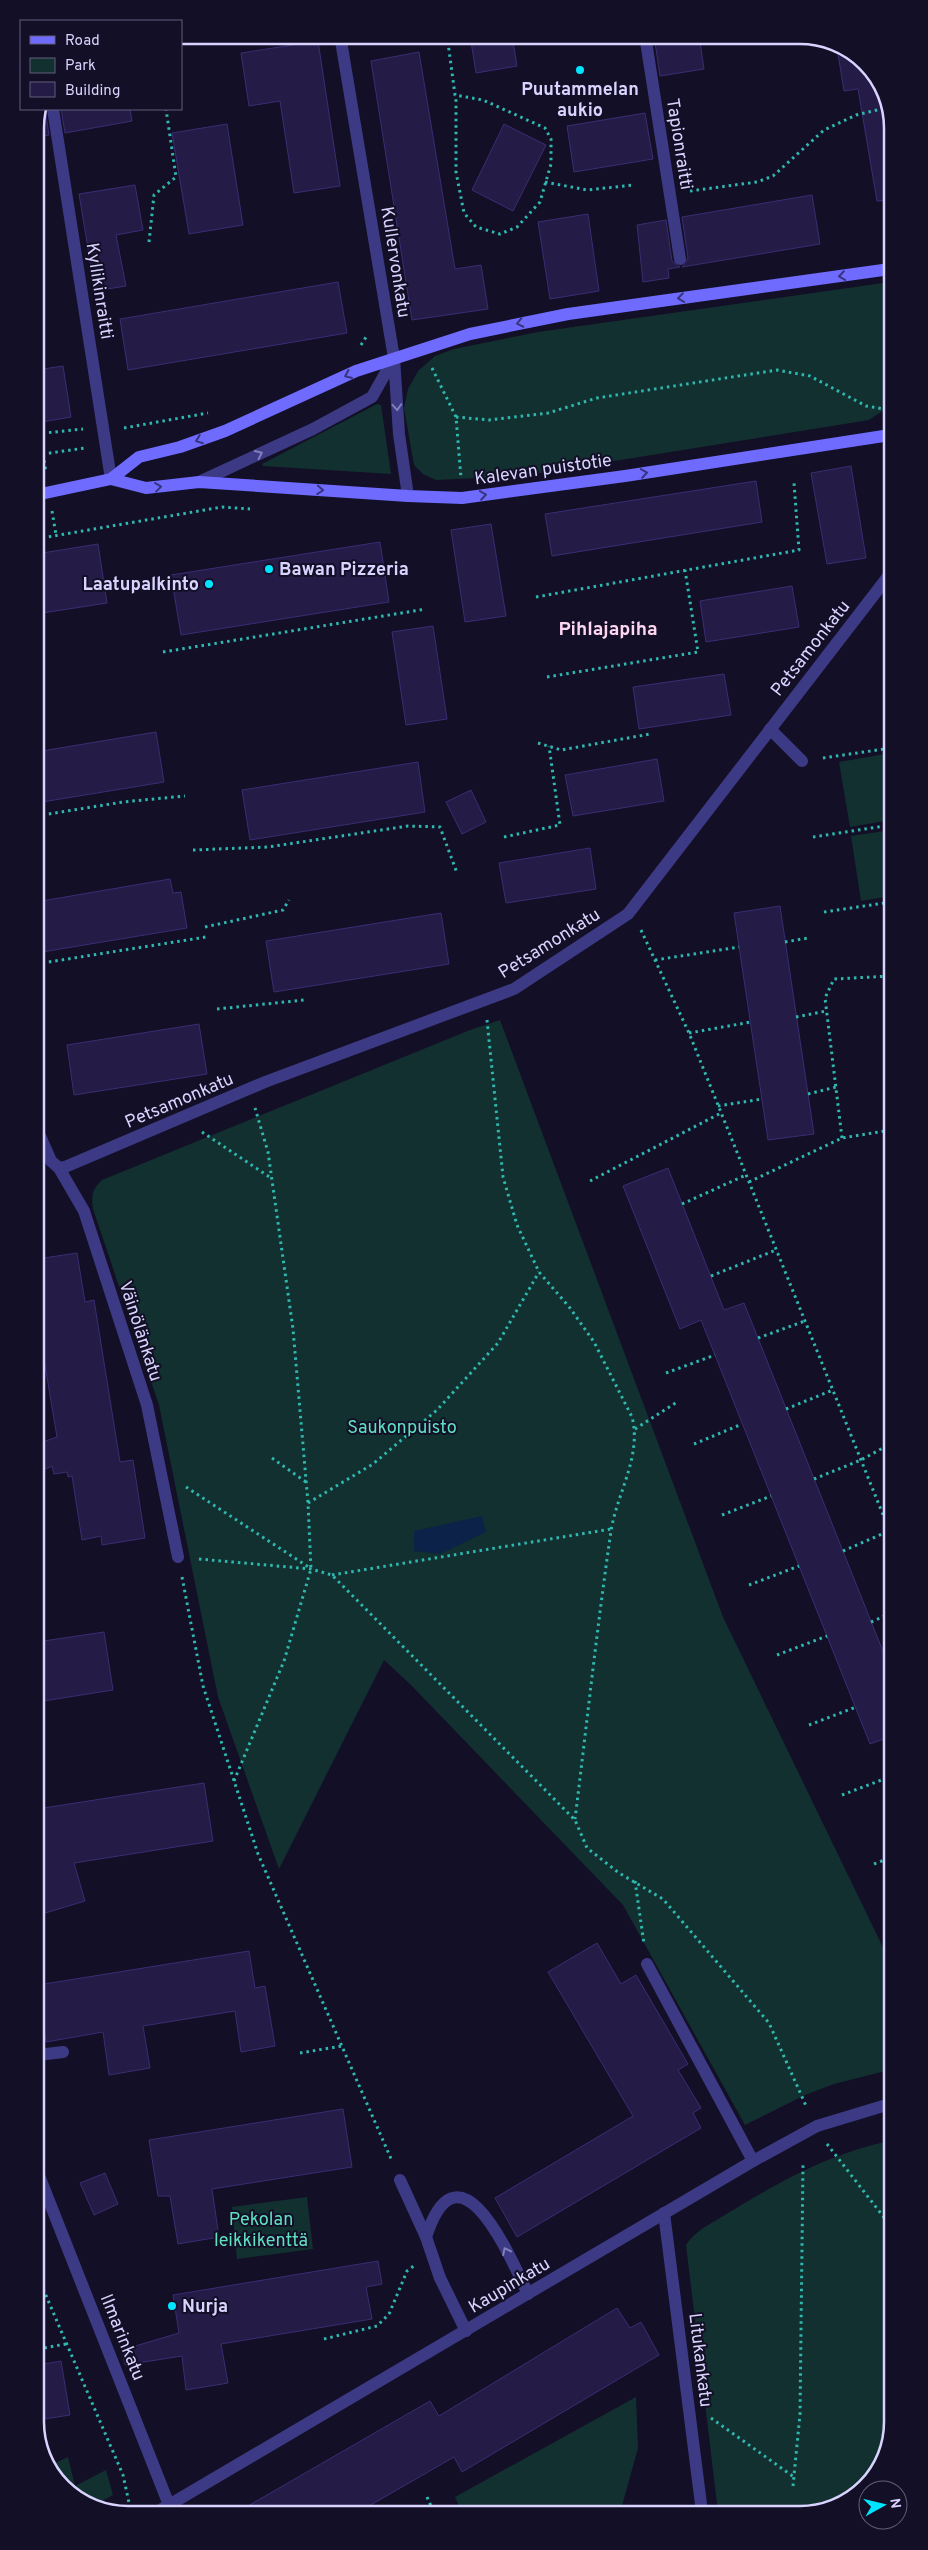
<svg xmlns="http://www.w3.org/2000/svg" width="928" height="2550" font-family="Overpass,sans-serif">
	<rect width="100%" height="100%" fill="#130f26"/>
	<g fill="#12302f">
		<path d="M 890,282 L 890,406 L 869,420 L 521,476 L 436,480 L 423,474 L 414,465 L 404,408 L 408,389 L 418,371 L 435,356 L 454,349 L 538,332 Z"/>
		<path d="M 377,404 L 381,405 L 391,474 L 263,466 L 262,464 Z"/>
		<path d="M 891,753 L 891,820 L 850,827 L 839,762 Z"/>
		<path d="M 891,830 L 891,896 L 861,901 L 851,836 Z"/>
		<path d="M 500,1020 L 723,1617 L 892,1966 L 893,2069 L 834,2084 L 805,2095 L 745,2125 L 623,1905 L 410,1684 L 384,1660 L 279,1869 L 218,1697 L 159,1405 L 93,1209 C 91,1196 92,1189 102,1180 L 470,1030 Z"/>
		<path d="M 893,2140 L 893,2422 L 874,2479 L 824,2512 L 718,2512 L 686,2245 C 695,2230 714,2222 728,2213 C 783,2180 828,2154 893,2140 Z"/>
		<path d="M 307,2197 L 313,2249 L 237,2259 L 232,2207 Z"/>
		<path d="M 636,2397 L 638,2448 L 620,2513 L 462,2513 L 455,2497 Z"/>
		<path d="M 68,2457 L 75,2486 L 106,2470 L 113,2495 L 95,2505 L 71,2496 L 51,2465 Z"/>
	</g>
	<path fill="#0c2248" d="M 482,1516 L 486,1532 L 440,1554 L 414,1551 L 414,1531 Z"/>
	<g fill="#241b47" stroke="#3b2d73">
		<path d="M 470,35 L 512,35 L 517,66 L 476,73 Z"/>
		<path d="M 654,35 L 699,35 L 704,69 L 660,76 Z"/>
		<path d="M 318,41 L 340,186 L 294,193 L 280,101 L 249,106 L 241,53 Z"/>
		<path d="M 837,48 L 861,58 L 890,104 L 890,200 L 877,201 L 858,89 L 844,91 Z"/>
		<path d="M 419,52 L 455,269 L 481,265 L 488,309 L 412,320 L 371,61 Z"/>
		<path d="M 41,109 L 45,109 L 49,135 L 35,138 L 35,122 Z"/>
		<path d="M 61,109 L 130,109 L 132,121 L 65,133 Z"/>
		<path d="M 645,113 L 653,159 L 574,172 L 567,126 Z"/>
		<path d="M 227,124 L 243,225 L 189,234 L 172,133 Z"/>
		<path d="M 504,124 L 546,145 L 513,211 L 472,190 Z"/>
		<path d="M 135,185 L 143,230 L 116,235 L 126,286 L 95,291 L 79,194 Z"/>
		<path d="M 812,195 L 820,244 L 682,267 L 688,258 L 682,217 Z"/>
		<path d="M 588,214 L 599,291 L 550,299 L 538,222 Z"/>
		<path d="M 666,220 L 672,261 L 680,267 L 668,269 L 669,278 L 643,282 L 637,225 Z"/>
		<path d="M 338,282 L 347,333 L 128,370 L 120,319 Z"/>
		<path d="M 63,366 L 71,417 L 36,423 L 36,370 Z"/>
		<path d="M 851,466 L 866,558 L 827,564 L 811,473 Z"/>
		<path d="M 756,481 L 762,522 L 552,556 L 545,514 Z"/>
		<path d="M 491,524 L 506,616 L 465,622 L 451,530 Z"/>
		<path d="M 380,542 L 389,602 L 181,635 L 171,575 Z"/>
		<path d="M 98,544 L 107,603 L 36,614 L 36,554 Z"/>
		<path d="M 792,586 L 799,627 L 706,642 L 700,601 Z"/>
		<path d="M 433,626 L 447,719 L 406,725 L 392,632 Z"/>
		<path d="M 724,674 L 731,715 L 639,729 L 633,687 Z"/>
		<path d="M 156,732 L 164,782 L 36,803 L 36,752 Z"/>
		<path d="M 657,759 L 664,801 L 573,816 L 565,775 Z"/>
		<path d="M 418,762 L 425,812 L 250,840 L 242,790 Z"/>
		<path d="M 471,790 L 486,822 L 462,834 L 446,802 Z"/>
		<path d="M 590,848 L 596,889 L 506,903 L 499,863 Z"/>
		<path d="M 170,879 L 173,893 L 181,892 L 187,928 L 36,953 L 36,902 Z"/>
		<path d="M 780,906 L 814,1134 L 768,1140 L 734,913 Z"/>
		<path d="M 441,913 L 449,964 L 274,992 L 266,941 Z"/>
		<path d="M 199,1024 L 207,1074 L 74,1095 L 67,1045 Z"/>
		<path d="M 668,1168 L 724,1310 L 744,1303 L 892,1674 L 892,1736 L 870,1744 L 701,1320 L 680,1329 L 623,1186 Z"/>
		<path d="M 77,1253 L 85,1302 L 94,1300 L 120,1462 L 133,1460 L 145,1538 L 102,1545 L 101,1536 L 82,1540 L 72,1476 L 68,1477 L 67,1472 L 54,1474 L 52,1466 L 37,1473 L 37,1444 L 57,1437 L 41,1341 L 37,1342 L 37,1259 Z"/>
		<path d="M 104,1632 L 113,1690 L 37,1702 L 37,1642 Z"/>
		<path d="M 204,1783 L 213,1841 L 74,1863 L 85,1901 L 45,1913 L 38,1888 L 37,1809 Z"/>
		<path d="M 597,1943 L 621,1984 L 636,1975 L 688,2064 L 678,2070 L 701,2108 L 693,2113 L 701,2128 L 517,2237 L 495,2198 L 633,2116 L 548,1972 Z"/>
		<path d="M 249,1951 L 255,1988 L 265,1986 L 275,2046 L 241,2052 L 235,2011 L 143,2026 L 150,2068 L 109,2075 L 103,2032 L 46,2042 L 38,1985 Z"/>
		<path d="M 343,2109 L 352,2167 L 212,2189 L 219,2237 L 178,2244 L 170,2196 L 158,2196 L 149,2140 Z"/>
		<path d="M 105,2173 L 118,2204 L 94,2215 L 80,2183 Z"/>
		<path d="M 378,2261 L 382,2284 L 366,2287 L 372,2319 L 221,2344 L 228,2383 L 186,2390 L 182,2356 L 125,2365 L 122,2350 L 179,2333 L 173,2295 Z"/>
		<path d="M 617,2308 L 630,2328 L 641,2322 L 659,2355 L 462,2472 L 454,2457 L 355,2514 L 234,2514 L 430,2401 L 439,2416 Z"/>
		<path d="M 61,2361 L 70,2415 L 38,2420 L 38,2365 Z"/>
	</g>
	<g fill="none" stroke-linecap="round" stroke-linejoin="round">
		<g stroke="#2fb8b0" stroke-width="3" stroke-dasharray="2.5 4" stroke-linecap="butt">
			<path d="M 447,35 L 455,95 L 456,98 L 456,172 L 464,213 L 476,227 L 500,234 L 517,227 L 540,202 L 551,164 L 551,139 L 545,128 L 483,100 L 455,95"/>
			<path d="M 545,182 L 587,190 L 634,185"/>
			<path d="M 690,191 L 757,182 L 773,176 L 824,130 L 856,115 L 890,107"/>
			<path d="M 149,242 L 154,195 L 176,177 L 166,109"/>
			<path d="M 361,345 L 368,334"/>
			<path d="M 432,368 L 456,417 L 461,478"/>
			<path d="M 456,417 L 489,420 L 548,413 L 597,398 L 777,370 L 810,376 L 866,406 L 890,410"/>
			<path d="M 124,428 L 208,413"/>
			<path d="M 36,434 L 83,429"/>
			<path d="M 43,454 L 46,473"/>
			<path d="M 36,455 L 85,448"/>
			<path d="M 52,511 L 56,535"/>
			<path d="M 36,539 L 222,507 L 250,509"/>
			<path d="M 536,597 L 799,550 L 794,483"/>
			<path d="M 163,652 L 426,609"/>
			<path d="M 547,677 L 698,652 L 685,570"/>
			<path d="M 538,743 L 561,750 L 650,734"/>
			<path d="M 823,758 L 891,748"/>
			<path d="M 36,816 L 123,802 L 185,796"/>
			<path d="M 504,837 L 560,825 L 549,746"/>
			<path d="M 813,837 L 891,825"/>
			<path d="M 193,850 L 268,847 L 408,826 L 440,827 L 457,873"/>
			<path d="M 824,912 L 891,902"/>
			<path d="M 205,927 L 283,910 L 289,900"/>
			<path d="M 641,930 L 689,1033 L 892,1537"/>
			<path d="M 785,942 L 808,938"/>
			<path d="M 655,960 L 739,947"/>
			<path d="M 36,964 L 206,937"/>
			<path d="M 217,1009 L 304,1000"/>
			<path d="M 796,1017 L 826,1011"/>
			<path d="M 487,1020 L 503,1177 L 517,1225 L 539,1272 L 570,1308 L 594,1342 L 632,1417 C 642,1456 617,1493 611,1531 C 597,1627 587,1723 575,1819"/>
			<path d="M 689,1033 L 751,1022"/>
			<path d="M 808,1094 L 836,1087"/>
			<path d="M 718,1106 L 762,1099"/>
			<path d="M 202,1132 L 271,1178"/>
			<path d="M 842,1138 L 825,998 L 834,979 L 891,976"/>
			<path d="M 590,1181 L 721,1113"/>
			<path d="M 749,1182 L 842,1138 L 891,1130"/>
			<path d="M 682,1204 L 746,1175"/>
			<path d="M 711,1276 L 776,1250"/>
			<path d="M 758,1338 L 805,1321"/>
			<path d="M 666,1373 L 715,1355"/>
			<path d="M 786,1409 L 833,1390"/>
			<path d="M 635,1429 L 677,1402"/>
			<path d="M 694,1444 L 742,1424"/>
			<path d="M 272,1458 L 306,1482"/>
			<path d="M 814,1479 L 861,1460 L 892,1443"/>
			<path d="M 186,1487 L 310,1568"/>
			<path d="M 308,1503 L 373,1464 L 437,1410 L 498,1343 L 539,1272"/>
			<path d="M 722,1515 L 771,1496"/>
			<path d="M 843,1551 L 889,1531"/>
			<path d="M 199,1559 L 311,1569 L 332,1575 L 575,1820 L 587,1848 L 619,1873 L 663,1899 L 769,2023 L 807,2108"/>
			<path d="M 332,1575 L 611,1529"/>
			<path d="M 182,1577 L 203,1686 L 258,1854 L 392,2161"/>
			<path d="M 749,1585 L 799,1566"/>
			<path d="M 871,1622 L 892,1613"/>
			<path d="M 777,1655 L 827,1636"/>
			<path d="M 809,1725 L 856,1707"/>
			<path d="M 234,1781 L 284,1661 L 311,1569 L 308,1503 L 293,1329 L 268,1152 L 255,1108"/>
			<path d="M 842,1795 L 892,1776"/>
			<path d="M 874,1864 L 892,1857"/>
			<path d="M 635,1881 L 644,1944"/>
			<path d="M 300,2053 L 342,2046"/>
			<path d="M 827,2144 L 893,2229"/>
			<path d="M 38,2277 L 123,2475 L 131,2512"/>
			<path d="M 324,2339 L 377,2326 L 389,2314 L 407,2271 L 415,2265"/>
			<path d="M 38,2349 L 66,2344"/>
			<path d="M 711,2418 L 794,2477"/>
			<path d="M 793,2486 L 800,2414 L 803,2163"/>
			<path d="M 427,2497 L 434,2513"/>
		</g>
		<g stroke="#3d3a85" stroke-width="12">
			<path d="M 770,729 L 802,761"/>
			<path d="M 59,1168 L 84,1211 L 147,1405 L 178,1557"/>
			<path d="M 647,1964 L 753,2161"/>
			<path d="M 38,2055 L 63,2052"/>
			<path d="M 400,2180 L 426,2237 L 440,2278 L 466,2331"/>
			<path d="M 426,2237 C 459,2135 510,2257 528,2294"/>
		</g>
		<g stroke="#3d3a85" stroke-width="12">
			<path d="M 645,35 L 680,259"/>
			<path d="M 181,37 L 193,35"/>
			<path d="M 53,109 L 111,479"/>
			<path d="M 37,1129 L 51,1161 L 59,1168 L 65,1167 L 265,1082 L 514,989 L 628,914 L 890,574"/>
			<path d="M 38,2173 L 173,2515"/>
			<path d="M 664,2213 L 702,2512"/>
			<path d="M 152,2515 L 753,2161 L 817,2126 L 893,2103"/>
		</g>
		<g stroke="#3d3a85" stroke-width="12">
			<path d="M 340,35 L 394,358 L 399,434 L 408,496"/>
			<path d="M 199,482 L 313,429 L 372,397 L 394,358"/>
		</g>
		<g stroke="#6f6bff" stroke-width="12">
			<path d="M 111,479 L 139,457 L 180,447 L 225,431 L 356,371 L 470,334 L 568,314 L 890,269"/>
			<path d="M 36,495 L 111,479 L 146,488 L 199,482 L 408,496 L 462,498 L 625,476 L 890,435"/>
		</g>
	</g>
	<defs><path id="oneway-chevron" d="M-2-3.5L2.5 0L-2 3.5" fill="none" stroke-width="1.6" stroke-linecap="round" stroke-linejoin="round" transform="scale(1.25)"/></defs>
	<g stroke="#38347d">
		<use href="#oneway-chevron" transform="translate(842 276) rotate(172)"/>
		<use href="#oneway-chevron" transform="translate(681 298) rotate(172)"/>
		<use href="#oneway-chevron" transform="translate(520 323) rotate(168)"/>
		<use href="#oneway-chevron" transform="translate(348 375) rotate(156)"/>
		<use href="#oneway-chevron" transform="translate(199 440) rotate(159)"/>
		<use href="#oneway-chevron" transform="translate(644 473) rotate(-9)"/>
		<use href="#oneway-chevron" transform="translate(158 487) rotate(-7)"/>
		<use href="#oneway-chevron" transform="translate(320 490) rotate(4)"/>
		<use href="#oneway-chevron" transform="translate(483 495) rotate(-8)"/>
	</g>
	<g stroke="#837fbc">
		<use href="#oneway-chevron" transform="translate(397 407) rotate(86)"/>
		<use href="#oneway-chevron" transform="translate(259 454) rotate(-25)"/>
		<use href="#oneway-chevron" transform="translate(506 2251) rotate(-115)"/>
	</g>
	<g fill="#00e5ff" stroke="#130f26" stroke-width="2">
		<circle cx="580" cy="70" r="5"/>
		<circle cx="269" cy="569" r="5"/>
		<circle cx="209" cy="584" r="5"/>
		<circle cx="172" cy="2306" r="5"/>
	</g>
	<g text-anchor="middle" stroke-width="4" stroke-linejoin="round" paint-order="stroke">
		<g font-size="18" font-weight="bold" fill="#d9d4ff" stroke="#130f26" text-anchor="start">
			<text x="580" y="95" text-anchor="middle">Puutammelan<tspan x="580" dy="21">aukio</tspan></text>
			<text x="279" y="575">Bawan Pizzeria</text>
			<text x="199" y="590" text-anchor="end">Laatupalkinto</text>
			<text x="182" y="2312">Nurja</text>
		</g>
		<g font-size="18" fill="#d9d4ff" stroke="#130f26">
			<text transform="translate(680 144) rotate(81)" y="6">Tapionraitti</text>
			<text transform="translate(396 262) rotate(81)" y="6">Kullervonkatu</text>
			<text transform="translate(100 291) rotate(81)" y="6">Kyllikinraitti</text>
			<text transform="translate(543 469) rotate(-8)" y="6">Kalevan puistotie</text>
			<text transform="translate(810 648) rotate(-52)" y="6">Petsamonkatu</text>
			<text transform="translate(549 943) rotate(-32)" y="6">Petsamonkatu</text>
			<text transform="translate(179 1100) rotate(-23)" y="6">Petsamonkatu</text>
			<text transform="translate(141 1331) rotate(72)" y="6">Väinölänkatu</text>
			<text transform="translate(509 2285) rotate(-31)" y="6">Kaupinkatu</text>
			<text transform="translate(123 2337) rotate(68)" y="6">Ilmarinkatu</text>
			<text transform="translate(701 2360) rotate(83)" y="6">Litukankatu</text>
		</g>
		<g font-size="18" fill="#5fe0c0" stroke="#130f26">
			<text x="402" y="1433">Saukonpuisto</text>
			<text x="261" y="2225">Pekolan<tspan x="261" dy="21">leikkikenttä</tspan></text>
		</g>
		<g font-size="19" font-weight="bold" fill="#ffd6f0" stroke="#130f26">
			<text x="608" y="635">Pihlajapiha</text>
		</g>
	</g>
	<path d="M0 0H928V2550H0ZM128 44H800A84 84 0 0 1 884 128V2422A84 84 0 0 1 800 2506H128A84 84 0 0 1 44 2422V128A84 84 0 0 1 128 44Z" fill="#130f26" fill-rule="evenodd"/>
	<path fill="none" stroke="#d9d4ff" stroke-width="2.5" d="M128 44H800A84 84 0 0 1 884 128V2422A84 84 0 0 1 800 2506H128A84 84 0 0 1 44 2422V128A84 84 0 0 1 128 44Z"/>
	<rect x="20" y="20" width="162" height="90" fill="#130f26" stroke="#625e7d"/>
	<rect x="30" y="36" width="25" height="8" fill="#6f6bff" stroke="#625e7d"/>
	<text x="65" y="45" font-size="15" fill="#d9d4ff">Road</text>
	<rect x="30" y="58" width="25" height="15" fill="#12302f" stroke="#625e7d"/>
	<text x="65" y="70" font-size="15" fill="#d9d4ff">Park</text>
	<rect x="30" y="82" width="25" height="15" fill="#241b47" stroke="#625e7d"/>
	<text x="65" y="95" font-size="15" fill="#d9d4ff">Building</text>
	<g transform="translate(883 2505) rotate(82)"><circle r="24" fill="#130f26" stroke="#625e7d"/>
	<path d="M0-4L9 19L0 12L-9 19Z" fill="#00e5ff"/>
	<text y="-8" font-size="14" font-weight="bold" text-anchor="middle" fill="#d9d4ff">N</text>
	</g>
</svg>
